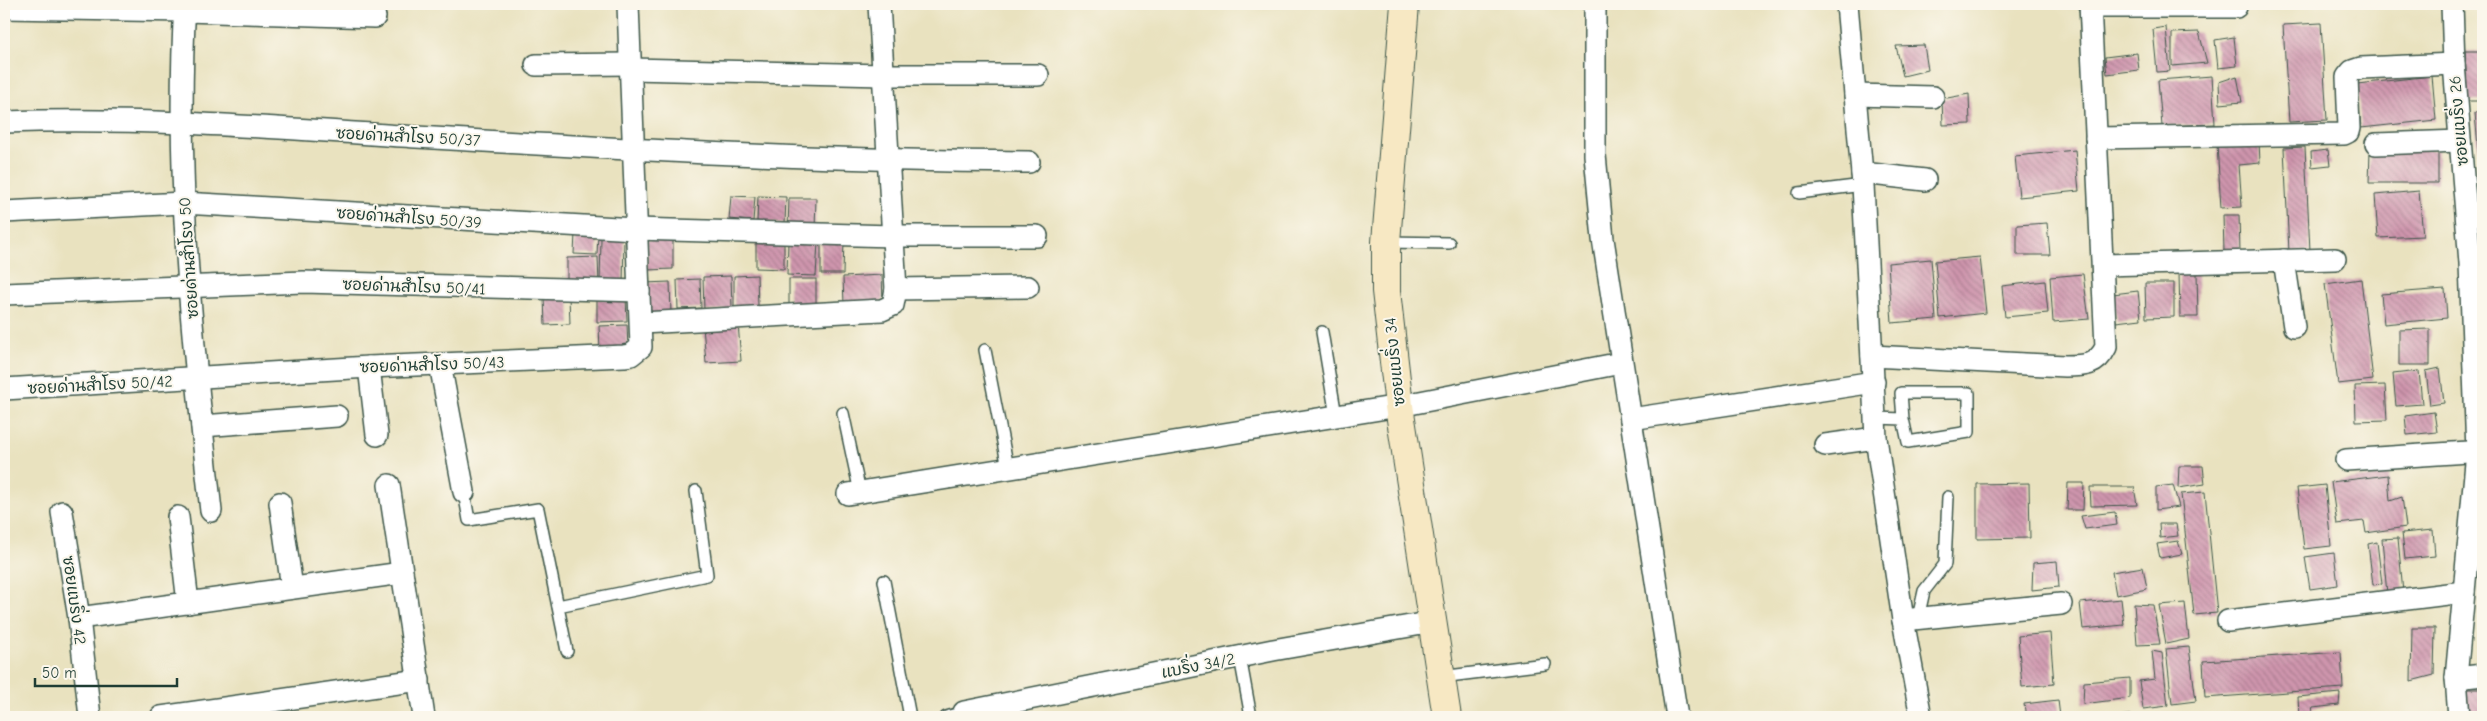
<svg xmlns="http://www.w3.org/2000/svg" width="2487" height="721" font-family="'Comic Neue','Playpen Sans Thai',sans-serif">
	<defs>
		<pattern id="building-back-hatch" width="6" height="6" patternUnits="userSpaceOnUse" patternTransform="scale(1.25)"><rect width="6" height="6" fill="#cf95ad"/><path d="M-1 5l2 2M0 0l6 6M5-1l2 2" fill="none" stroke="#a77b8e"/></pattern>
	</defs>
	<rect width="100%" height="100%" fill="#fbf7ec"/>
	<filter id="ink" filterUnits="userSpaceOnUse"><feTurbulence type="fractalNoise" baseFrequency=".02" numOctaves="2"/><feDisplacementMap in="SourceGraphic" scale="10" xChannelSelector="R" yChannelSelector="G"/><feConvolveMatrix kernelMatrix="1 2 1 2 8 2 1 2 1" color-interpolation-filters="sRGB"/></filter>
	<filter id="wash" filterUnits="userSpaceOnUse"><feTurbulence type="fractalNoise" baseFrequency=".0096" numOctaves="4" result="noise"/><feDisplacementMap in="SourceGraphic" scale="20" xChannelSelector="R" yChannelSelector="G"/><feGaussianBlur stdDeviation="1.12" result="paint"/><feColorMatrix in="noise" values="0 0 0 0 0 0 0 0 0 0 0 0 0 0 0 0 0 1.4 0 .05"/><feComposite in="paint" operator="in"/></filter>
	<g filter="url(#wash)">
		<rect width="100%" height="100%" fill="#e9e2bf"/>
		<g id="blocks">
			<g fill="url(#building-back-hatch)">
				<path d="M 2321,23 L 2327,120 L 2289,122 L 2283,25 Z"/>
				<path d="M 2166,27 L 2170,71 L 2157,72 L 2153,29 Z"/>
				<path d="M 2199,32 L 2207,63 L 2172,66 L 2172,33 Z"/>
				<path d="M 2234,37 L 2237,66 L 2218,68 L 2215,40 Z"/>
				<path d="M 1924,45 L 1928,70 L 1903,76 L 1896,46 Z"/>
				<path d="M 2465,51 L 2483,51 L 2483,101 L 2467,101 Z"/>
				<path d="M 2137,53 L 2139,70 L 2107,74 L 2105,57 Z"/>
				<path d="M 2212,76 L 2215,124 L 2162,126 L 2158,80 Z"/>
				<path d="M 2237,76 L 2242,102 L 2220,104 L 2219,82 Z"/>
				<path d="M 2432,76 L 2436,120 L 2361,128 L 2357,84 Z"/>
				<path d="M 1969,94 L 1970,124 L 1943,125 L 1942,99 Z"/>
				<path d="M 2483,112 L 2483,158 L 2479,159 L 2475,113 Z"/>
				<path d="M 2259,141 L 2260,163 L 2239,165 L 2242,207 L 2221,208 L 2217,144 Z"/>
				<path d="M 2305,147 L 2310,251 L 2289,252 L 2284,148 Z"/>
				<path d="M 2075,150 L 2079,191 L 2019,197 L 2015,156 Z"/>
				<path d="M 2328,150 L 2330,165 L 2312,167 L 2311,152 Z"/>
				<path d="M 2370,150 L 2438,150 L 2438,183 L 2369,183 Z"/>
				<path d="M 2419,191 L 2423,236 L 2378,238 L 2375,195 Z"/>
				<path d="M 731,196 L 755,197 L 753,221 L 729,219 Z"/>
				<path d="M 758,196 L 786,197 L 785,223 L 757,222 Z"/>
				<path d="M 789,198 L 816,198 L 815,229 L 788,229 Z"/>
				<path d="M 2223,215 L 2239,215 L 2240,252 L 2224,252 Z"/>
				<path d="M 2047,223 L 2050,255 L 2017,255 L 2017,225 Z"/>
				<path d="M 575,233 L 598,234 L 597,255 L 574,254 Z"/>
				<path d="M 601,238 L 624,238 L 623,284 L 600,284 Z"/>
				<path d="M 821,239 L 844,239 L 843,274 L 821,274 Z"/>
				<path d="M 647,240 L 673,240 L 673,269 L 647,270 Z"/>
				<path d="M 756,240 L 784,241 L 784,269 L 756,268 Z"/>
				<path d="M 788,241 L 818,242 L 816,276 L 787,275 Z"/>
				<path d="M 598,257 L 599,285 L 567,286 L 567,258 Z"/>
				<path d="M 1980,257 L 1986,313 L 1940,318 L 1935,261 Z"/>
				<path d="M 1931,259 L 1936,319 L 1892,323 L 1888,263 Z"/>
				<path d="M 2179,273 L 2197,273 L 2198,317 L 2180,317 Z"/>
				<path d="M 2083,274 L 2089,319 L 2053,322 L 2050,277 Z"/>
				<path d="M 757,275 L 758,306 L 734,307 L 734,276 Z"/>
				<path d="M 882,275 L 883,301 L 844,304 L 843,277 Z"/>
				<path d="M 731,276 L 732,309 L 704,311 L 703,277 Z"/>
				<path d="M 700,279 L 701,308 L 678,309 L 677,280 Z"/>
				<rect x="789" y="279" width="27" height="26"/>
				<path d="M 2361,279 L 2373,380 L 2338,384 L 2325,284 Z"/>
				<path d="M 2045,281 L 2048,313 L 2005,317 L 2002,286 Z"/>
				<path d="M 670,282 L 671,314 L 644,315 L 644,283 Z"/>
				<path d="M 2145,283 L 2174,283 L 2174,317 L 2146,318 Z"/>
				<path d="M 2445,289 L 2447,318 L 2384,324 L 2381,294 Z"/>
				<path d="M 2138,291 L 2141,319 L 2116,322 L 2113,294 Z"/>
				<path d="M 569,296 L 570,324 L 545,325 L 544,297 Z"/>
				<path d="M 626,298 L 627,321 L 597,322 L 597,299 Z"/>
				<path d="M 738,323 L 741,361 L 706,363 L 703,326 Z"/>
				<path d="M 627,325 L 628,350 L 600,351 L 599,326 Z"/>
				<path d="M 2430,329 L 2430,365 L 2399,365 L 2399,330 Z"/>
				<path d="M 2440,368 L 2444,403 L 2430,405 L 2426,371 Z"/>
				<path d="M 2419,371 L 2422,404 L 2396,406 L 2393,374 Z"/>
				<path d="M 2385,385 L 2387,420 L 2356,421 L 2355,386 Z"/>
				<path d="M 2434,412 L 2437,432 L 2407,435 L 2405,416 Z"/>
				<path d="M 2179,466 L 2203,466 L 2205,484 L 2178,488 Z"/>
				<path d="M 2388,475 L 2390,501 L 2402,497 L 2406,527 L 2366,533 L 2364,521 L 2337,524 L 2331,482 Z"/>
				<path d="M 2029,483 L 2030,538 L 1977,539 L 1977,484 Z"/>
				<path d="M 2068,483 L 2084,483 L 2083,510 L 2067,510 Z"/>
				<path d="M 2173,485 L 2179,507 L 2156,510 L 2156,487 Z"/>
				<path d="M 2325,485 L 2331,546 L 2304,549 L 2297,488 Z"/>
				<path d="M 2090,487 L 2134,487 L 2137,505 L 2091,506 Z"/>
				<path d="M 2205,492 L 2217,613 L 2194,615 L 2181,494 Z"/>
				<path d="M 2115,512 L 2117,525 L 2085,529 L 2081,516 Z"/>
				<path d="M 2481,519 L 2483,519 L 2483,542 L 2476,543 Z"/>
				<path d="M 2159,524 L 2176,524 L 2178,536 L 2160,538 Z"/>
				<path d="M 2433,530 L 2435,556 L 2405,559 L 2402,533 Z"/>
				<path d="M 2398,538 L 2403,593 L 2387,594 L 2382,539 Z"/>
				<path d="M 2178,541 L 2182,554 L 2160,558 L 2157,544 Z"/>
				<path d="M 2377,542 L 2382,584 L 2373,585 L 2368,544 Z"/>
				<path d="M 2334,553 L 2338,585 L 2310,589 L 2305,557 Z"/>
				<path d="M 2057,561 L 2059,587 L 2032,590 L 2033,563 Z"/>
				<path d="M 2143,567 L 2147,589 L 2116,595 L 2112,572 Z"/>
				<path d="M 2121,599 L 2124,625 L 2083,629 L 2080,603 Z"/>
				<path d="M 2185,603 L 2189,639 L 2166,644 L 2159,605 Z"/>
				<path d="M 2134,604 L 2153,605 L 2160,644 L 2137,645 Z"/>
				<path d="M 2412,628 L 2435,628 L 2434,675 L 2411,681 Z"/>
				<path d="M 2050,633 L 2054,684 L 2022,687 L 2018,636 Z"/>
				<path d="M 2189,647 L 2196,701 L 2172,704 L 2166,649 Z"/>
				<path d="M 2152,651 L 2162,653 L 2168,706 L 2143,709 L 2139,681 L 2155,679 Z"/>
				<path d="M 2341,652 L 2343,688 L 2205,698 L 2203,661 Z"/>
				<path d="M 2130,678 L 2130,698 L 2083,704 L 2084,682 Z"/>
				<path d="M 2463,689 L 2483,689 L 2483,717 L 2465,717 Z"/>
				<path d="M 2340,693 L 2339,705 L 2313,708 L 2310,716 L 2299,716 L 2298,697 Z"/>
				<path d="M 2058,700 L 2060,717 L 2026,717 L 2024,704 Z"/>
				<path d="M 2131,715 L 2131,717 L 2114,717 L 2114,716 Z"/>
			</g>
		</g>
	</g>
	<g filter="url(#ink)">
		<use href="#blocks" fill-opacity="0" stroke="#3d5649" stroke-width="1"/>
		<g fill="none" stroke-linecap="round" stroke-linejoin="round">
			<defs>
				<g id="lane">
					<path d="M 1799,193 L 1863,185"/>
					<path d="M 1386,242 L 1449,243"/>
					<path d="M 1322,332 L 1336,416"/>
					<path d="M 985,350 L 1008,468"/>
					<path d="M 843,413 L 860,492"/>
					<path d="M 1876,418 L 1903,419 L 1901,393 L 1969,393 L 1969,432 L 1908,442 L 1903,419"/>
					<path d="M 464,492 L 469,520 L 538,509 L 567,651"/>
					<path d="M 884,581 L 910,717"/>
					<path d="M 558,606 L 707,575 L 696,491"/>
					<path d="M 1918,618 L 1924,591 L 1945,564 L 1948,497"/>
					<path d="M 1240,657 L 1251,717"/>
					<path d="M 1441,677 L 1545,664"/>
					<path d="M 946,717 L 964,712"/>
				</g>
				<g id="street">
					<path d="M 185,4 C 175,174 192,342 211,511"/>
					<path d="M 1595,4 L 1595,155 L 1603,239 L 1677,717"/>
					<path d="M 1847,4 L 1863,185 L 1876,438 L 1903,620 L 1921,717"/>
					<path d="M 2452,4 L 2454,64 L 2470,263 L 2477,452 L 2456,678 L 2459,717"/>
					<path d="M 2090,7 L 2236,7"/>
					<path d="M 4,8 L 185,11 L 375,17"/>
					<path d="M 536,65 L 631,64"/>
					<path d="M 631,69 L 883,75 L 1038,75"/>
					<path d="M 1855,95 L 1933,97"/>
					<path d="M 4,122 C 142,117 278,128 416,137 C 620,149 824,161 1029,162"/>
					<path d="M 2096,138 L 2344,134 L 2348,132 L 2349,128 L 2347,77 L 2352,71 L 2361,68 L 2454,64"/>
					<path d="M 2376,144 L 2460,141"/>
					<path d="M 1862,173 L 1925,180"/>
					<path d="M 4,212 L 183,203 L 635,229 L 893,236 L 1037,236"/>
					<path d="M 2284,260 L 2294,327"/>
					<path d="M 2103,265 L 2335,259"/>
					<path d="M 896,289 L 1028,287"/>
					<path d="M 4,294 L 303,282 L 639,291"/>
					<path d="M 642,323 L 882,310 L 893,305 L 896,289 L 879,4"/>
					<path d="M 1872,356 L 2065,366 C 2084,366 2097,366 2106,347 L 2090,4"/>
					<path d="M 440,364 L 464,492"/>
					<path d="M 369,367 L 377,435"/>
					<path d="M 4,389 L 369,367 L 624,356 L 631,355 L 641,347 L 628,4"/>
					<path d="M 1631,419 L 1874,382"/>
					<path d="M 202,426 L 337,416"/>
					<path d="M 1825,445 L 1876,438"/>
					<path d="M 2346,460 L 2483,451"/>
					<path d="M 389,485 L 424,717"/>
					<path d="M 848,494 L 1399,406 L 1621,363"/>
					<path d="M 280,503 L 292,588"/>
					<path d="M 62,512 L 79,618 L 90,717"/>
					<path d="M 178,517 L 188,603"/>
					<path d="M 79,618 L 402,573"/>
					<path d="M 1903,620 L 2061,604"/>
					<path d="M 2228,621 L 2464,592"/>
					<path d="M 2456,678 L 2483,675"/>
					<path d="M 964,712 L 1273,650 L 1433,622"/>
					<path d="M 161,717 L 419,680"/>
				</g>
				<path id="secondary" d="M 1405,4 L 1386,242 L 1386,291 L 1399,406 L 1447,717"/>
			</defs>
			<use href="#lane" stroke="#3d5649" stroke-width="14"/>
			<use href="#street" stroke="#3d5649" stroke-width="24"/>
			<use href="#secondary" stroke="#3d5649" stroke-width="30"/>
			<use href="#lane" stroke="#fff" stroke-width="11"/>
			<use href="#street" stroke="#fff" stroke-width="21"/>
			<use href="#secondary" stroke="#f7e8c3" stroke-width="28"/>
		</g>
	</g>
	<g text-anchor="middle" stroke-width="4" stroke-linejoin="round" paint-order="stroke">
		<g font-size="16" fill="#1f3d34" stroke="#fbf7ec">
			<text transform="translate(2458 121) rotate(-95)" y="6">ซอยแบริ่ง 26</text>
			<text transform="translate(408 136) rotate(3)" y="6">ซอยด่านสำโรง 50/37</text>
			<text transform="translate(409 217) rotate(4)" y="6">ซอยด่านสำโรง 50/39</text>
			<text transform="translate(188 258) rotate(-94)" y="6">ซอยด่านสำโรง 50</text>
			<text transform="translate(414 286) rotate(2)" y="6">ซอยด่านสำโรง 50/41</text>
			<text transform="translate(1394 362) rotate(-96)" y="6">ซอยแบริ่ง 34</text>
			<text transform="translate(432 364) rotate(-2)" y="6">ซอยด่านสำโรง 50/43</text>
			<text transform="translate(100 384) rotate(-3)" y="6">ซอยด่านสำโรง 50/42</text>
			<text transform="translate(75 600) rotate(82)" y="6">ซอยแบริ่ง 42</text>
			<text transform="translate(1198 665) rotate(-11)" y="6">แบริ่ง 34/2</text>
		</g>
	</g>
	<rect width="2487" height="721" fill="none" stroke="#fbf7ec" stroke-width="20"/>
	<path d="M35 678v8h142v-8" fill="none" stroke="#1f3d34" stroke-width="2.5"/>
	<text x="42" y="678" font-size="15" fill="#1f3d34" stroke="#fbf7ec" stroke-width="4" paint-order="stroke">50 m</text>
</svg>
